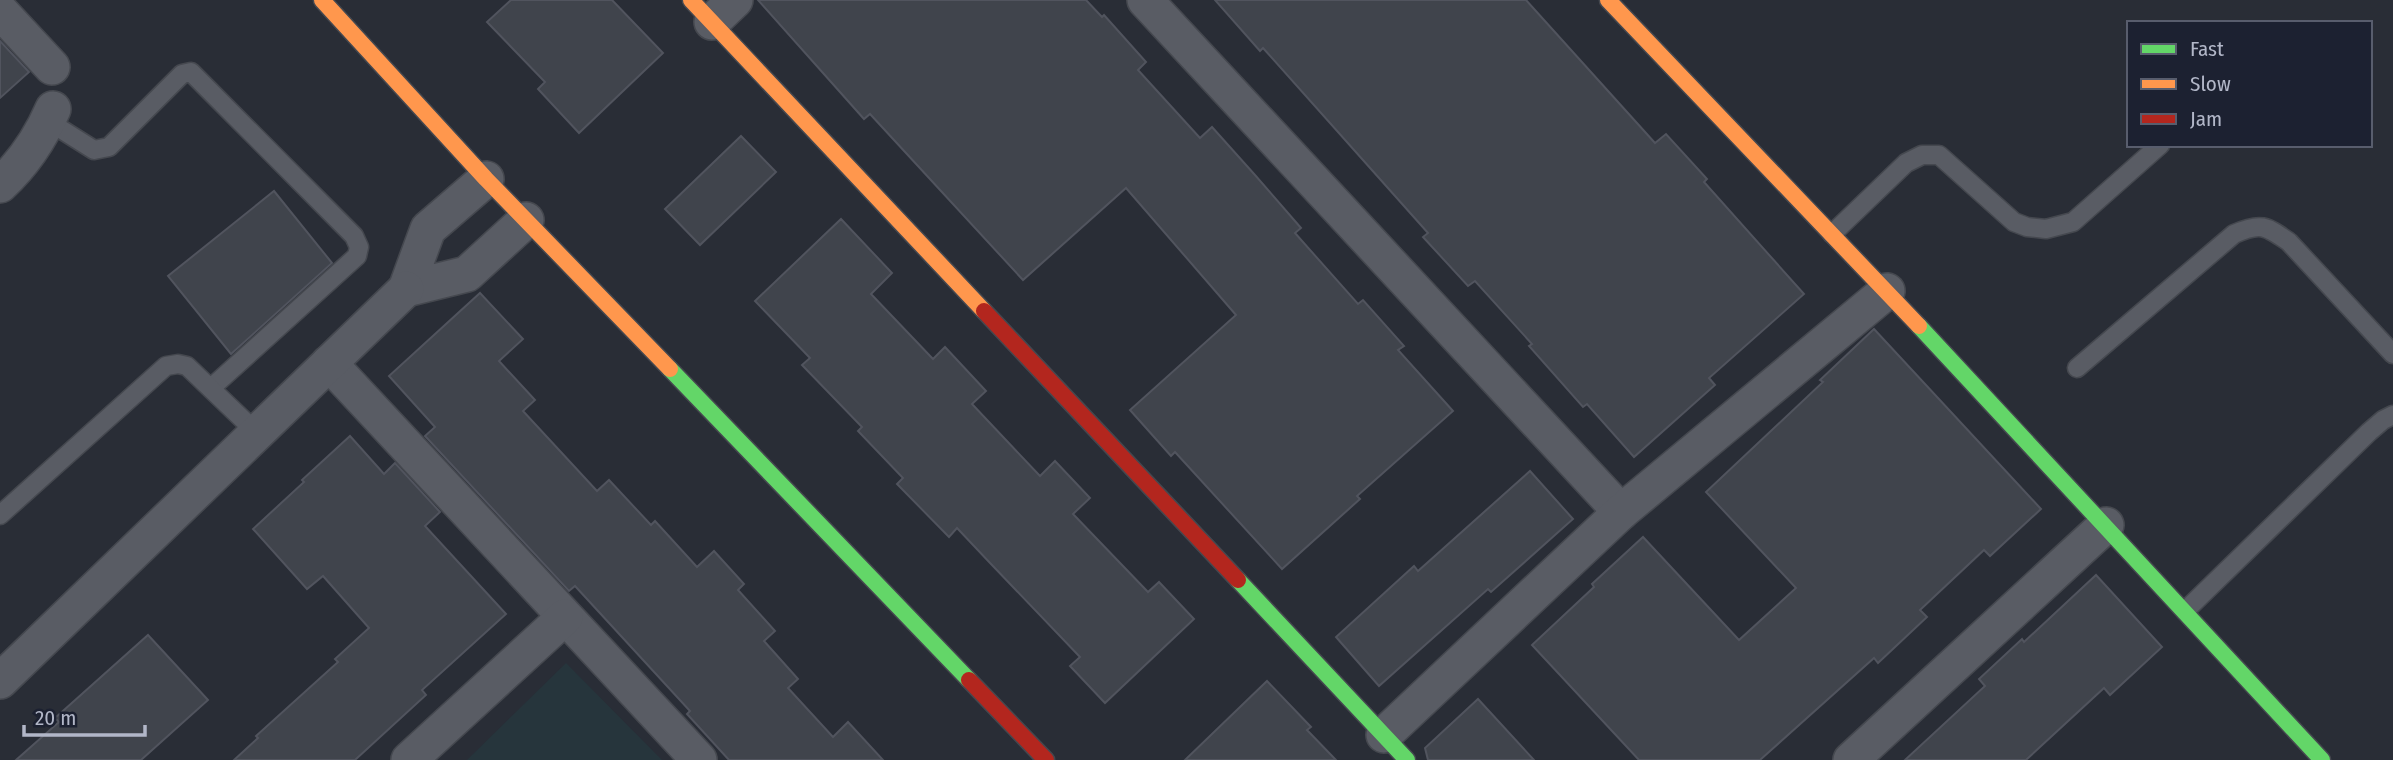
<svg xmlns="http://www.w3.org/2000/svg" width="2393" height="760" font-family="'Fira Sans Condensed',sans-serif">
	<rect width="100%" height="100%" fill="#292d36"/>
	<path fill="#26353c" d="M 566,663 L 662,760 L 467,760 Z"/>
	<g fill="#40444c" stroke="#51545e" stroke-width="2">
		<path d="M 511,0 L 612,0 L 663,53 L 579,133 L 538,89 L 545,82 L 487,22 Z"/>
		<path d="M 758,0 L 1086,0 L 1102,17 L 1104,15 L 1146,62 L 1138,70 L 1200,138 L 1212,127 L 1255,175 L 1301,228 L 1295,233 L 1358,304 L 1363,300 L 1404,346 L 1398,350 L 1453,411 L 1357,496 L 1360,499 L 1282,569 L 1175,452 L 1171,456 L 1130,410 L 1236,315 L 1126,188 L 1023,280 L 870,114 L 864,119 Z"/>
		<path d="M 1215,0 L 1526,0 L 1655,143 L 1666,134 L 1707,179 L 1704,182 L 1804,294 L 1709,378 L 1715,385 L 1634,457 L 1587,404 L 1583,407 L 1529,346 L 1532,344 L 1475,281 L 1468,286 L 1423,237 L 1428,233 L 1263,48 L 1260,51 Z"/>
		<path d="M 0,41 L 29,72 L 0,98 Z"/>
		<path d="M 741,136 L 776,172 L 700,245 L 665,209 Z"/>
		<path d="M 274,191 L 332,263 L 231,354 L 168,276 Z"/>
		<path d="M 841,219 L 892,273 L 871,294 L 933,359 L 945,347 L 986,391 L 972,404 L 1040,476 L 1055,461 L 1090,498 L 1073,514 L 1148,592 L 1159,582 L 1194,619 L 1105,703 L 1070,666 L 1080,657 L 991,564 L 957,528 L 949,537 L 897,484 L 903,478 L 858,431 L 862,427 L 802,365 L 810,358 L 755,301 Z"/>
		<path d="M 480,293 L 523,339 L 499,361 L 535,400 L 523,411 L 597,491 L 609,480 L 651,525 L 655,521 L 697,567 L 714,551 L 744,584 L 738,590 L 775,631 L 764,641 L 798,679 L 788,688 L 833,737 L 848,722 L 883,760 L 729,760 L 687,714 L 690,711 L 575,586 L 569,591 L 425,436 L 435,427 L 389,376 Z"/>
		<path d="M 1874,329 L 2041,509 L 1990,556 L 1984,550 L 1920,610 L 1927,617 L 1878,663 L 1874,658 L 1760,760 L 1639,760 L 1532,645 L 1594,587 L 1592,584 L 1643,537 L 1739,640 L 1796,588 L 1706,492 L 1823,382 L 1820,380 Z"/>
		<path d="M 350,436 L 384,474 L 395,463 L 440,512 L 425,526 L 506,614 L 422,690 L 426,695 L 355,760 L 234,760 L 258,738 L 256,736 L 338,662 L 335,659 L 369,628 L 323,576 L 307,589 L 253,529 L 304,482 L 302,480 Z"/>
		<path d="M 1530,471 L 1573,519 L 1491,592 L 1488,589 L 1379,686 L 1336,637 L 1414,566 L 1418,571 Z"/>
		<path d="M 2096,575 L 2162,647 L 2110,695 L 2104,688 L 2026,760 L 1905,760 L 1985,686 L 1979,679 L 2022,639 L 2024,642 Z"/>
		<path d="M 148,635 L 208,700 L 141,760 L 16,760 L 59,722 L 55,718 Z"/>
		<path d="M 1267,681 L 1311,727 L 1307,730 L 1336,760 L 1185,760 Z"/>
		<path d="M 1478,699 L 1534,760 L 1428,760 L 1425,748 Z"/>
	</g>
	<g fill="none" stroke-linecap="round" stroke-linejoin="round">
		<defs>
			<g id="lane">
				<path d="M 48,121 L 94,150 L 109,147 L 182,74 L 191,72 L 354,236 L 359,247 L 357,256 L 211,388"/>
				<path d="M 1832,234 L 1906,163 L 1922,155 L 1939,155 L 2014,222 L 2027,227 L 2046,229 L 2073,222 L 2160,145"/>
				<path d="M 2077,368 L 2234,234 C 2261,222 2266,226 2289,242 L 2393,354"/>
				<path d="M 0,515 L 166,366 L 178,364 L 187,366 L 257,433"/>
				<path d="M 2185,611 L 2369,432 L 2383,420 L 2393,415"/>
			</g>
			<g id="street">
				<path d="M 1145,0 L 1621,512"/>
				<path d="M 0,11 L 52,67"/>
				<path d="M 712,22 L 735,0"/>
				<path d="M 486,179 L 428,229 L 406,289 L 467,274 L 526,220"/>
				<path d="M 0,185 C 24,163 40,139 53,109"/>
				<path d="M 329,363 L 699,760"/>
				<path d="M 0,681 L 406,289"/>
				<path d="M 1384,735 L 1621,512 L 1887,291"/>
				<path d="M 409,760 L 565,617"/>
				<path d="M 1851,760 L 2106,525"/>
			</g>
			<g id="fast">
				<path d="M 1919,326 L 2322,760"/>
				<path d="M 670,369 L 969,680"/>
				<path d="M 1238,580 L 1407,760"/>
			</g>
			<g id="slow">
				<path d="M 322,0 L 486,179 L 670,369"/>
				<path d="M 691,0 L 984,311"/>
				<path d="M 1608,0 L 1919,326"/>
			</g>
			<g id="jam">
				<path d="M 984,311 L 1238,580"/>
				<path d="M 969,680 L 1046,760"/>
			</g>
		</defs>
		<use href="#lane" stroke="#45484f" stroke-width="21"/>
		<use href="#street" stroke="#45484f" stroke-width="38"/>
		<use href="#fast" stroke="#45484f" stroke-width="19"/>
		<use href="#slow" stroke="#45484f" stroke-width="19"/>
		<use href="#jam" stroke="#45484f" stroke-width="19"/>
		<use href="#lane" stroke="#595c64" stroke-width="18"/>
		<use href="#street" stroke="#595c64" stroke-width="35"/>
		<use href="#fast" stroke="#63d668" stroke-width="16"/>
		<use href="#slow" stroke="#ff974d" stroke-width="16"/>
		<use href="#jam" stroke="#b3261e" stroke-width="16"/>
	</g>
	<rect x="2127" y="21" width="245" height="126" fill="#1c2131" stroke="#585d6d" stroke-width="2"/>
	<rect x="2141" y="44" width="35" height="10" fill="#63d668" stroke="#585d6d" stroke-width="2"/>
	<text x="2190" y="56" font-size="21" fill="#b2b7c8">Fast</text>
	<rect x="2141" y="79" width="35" height="10" fill="#ff974d" stroke="#585d6d" stroke-width="2"/>
	<text x="2190" y="91" font-size="21" fill="#b2b7c8">Slow</text>
	<rect x="2141" y="114" width="35" height="10" fill="#b3261e" stroke="#585d6d" stroke-width="2"/>
	<text x="2190" y="126" font-size="21" fill="#b2b7c8">Jam</text>
	<path d="M24 725v10h121v-10" fill="none" stroke="#b2b7c8" stroke-width="3.5"/>
	<text x="35" y="725" font-size="21" fill="#b2b7c8" stroke="#1c2131" stroke-width="5" paint-order="stroke">20 m</text>
</svg>
